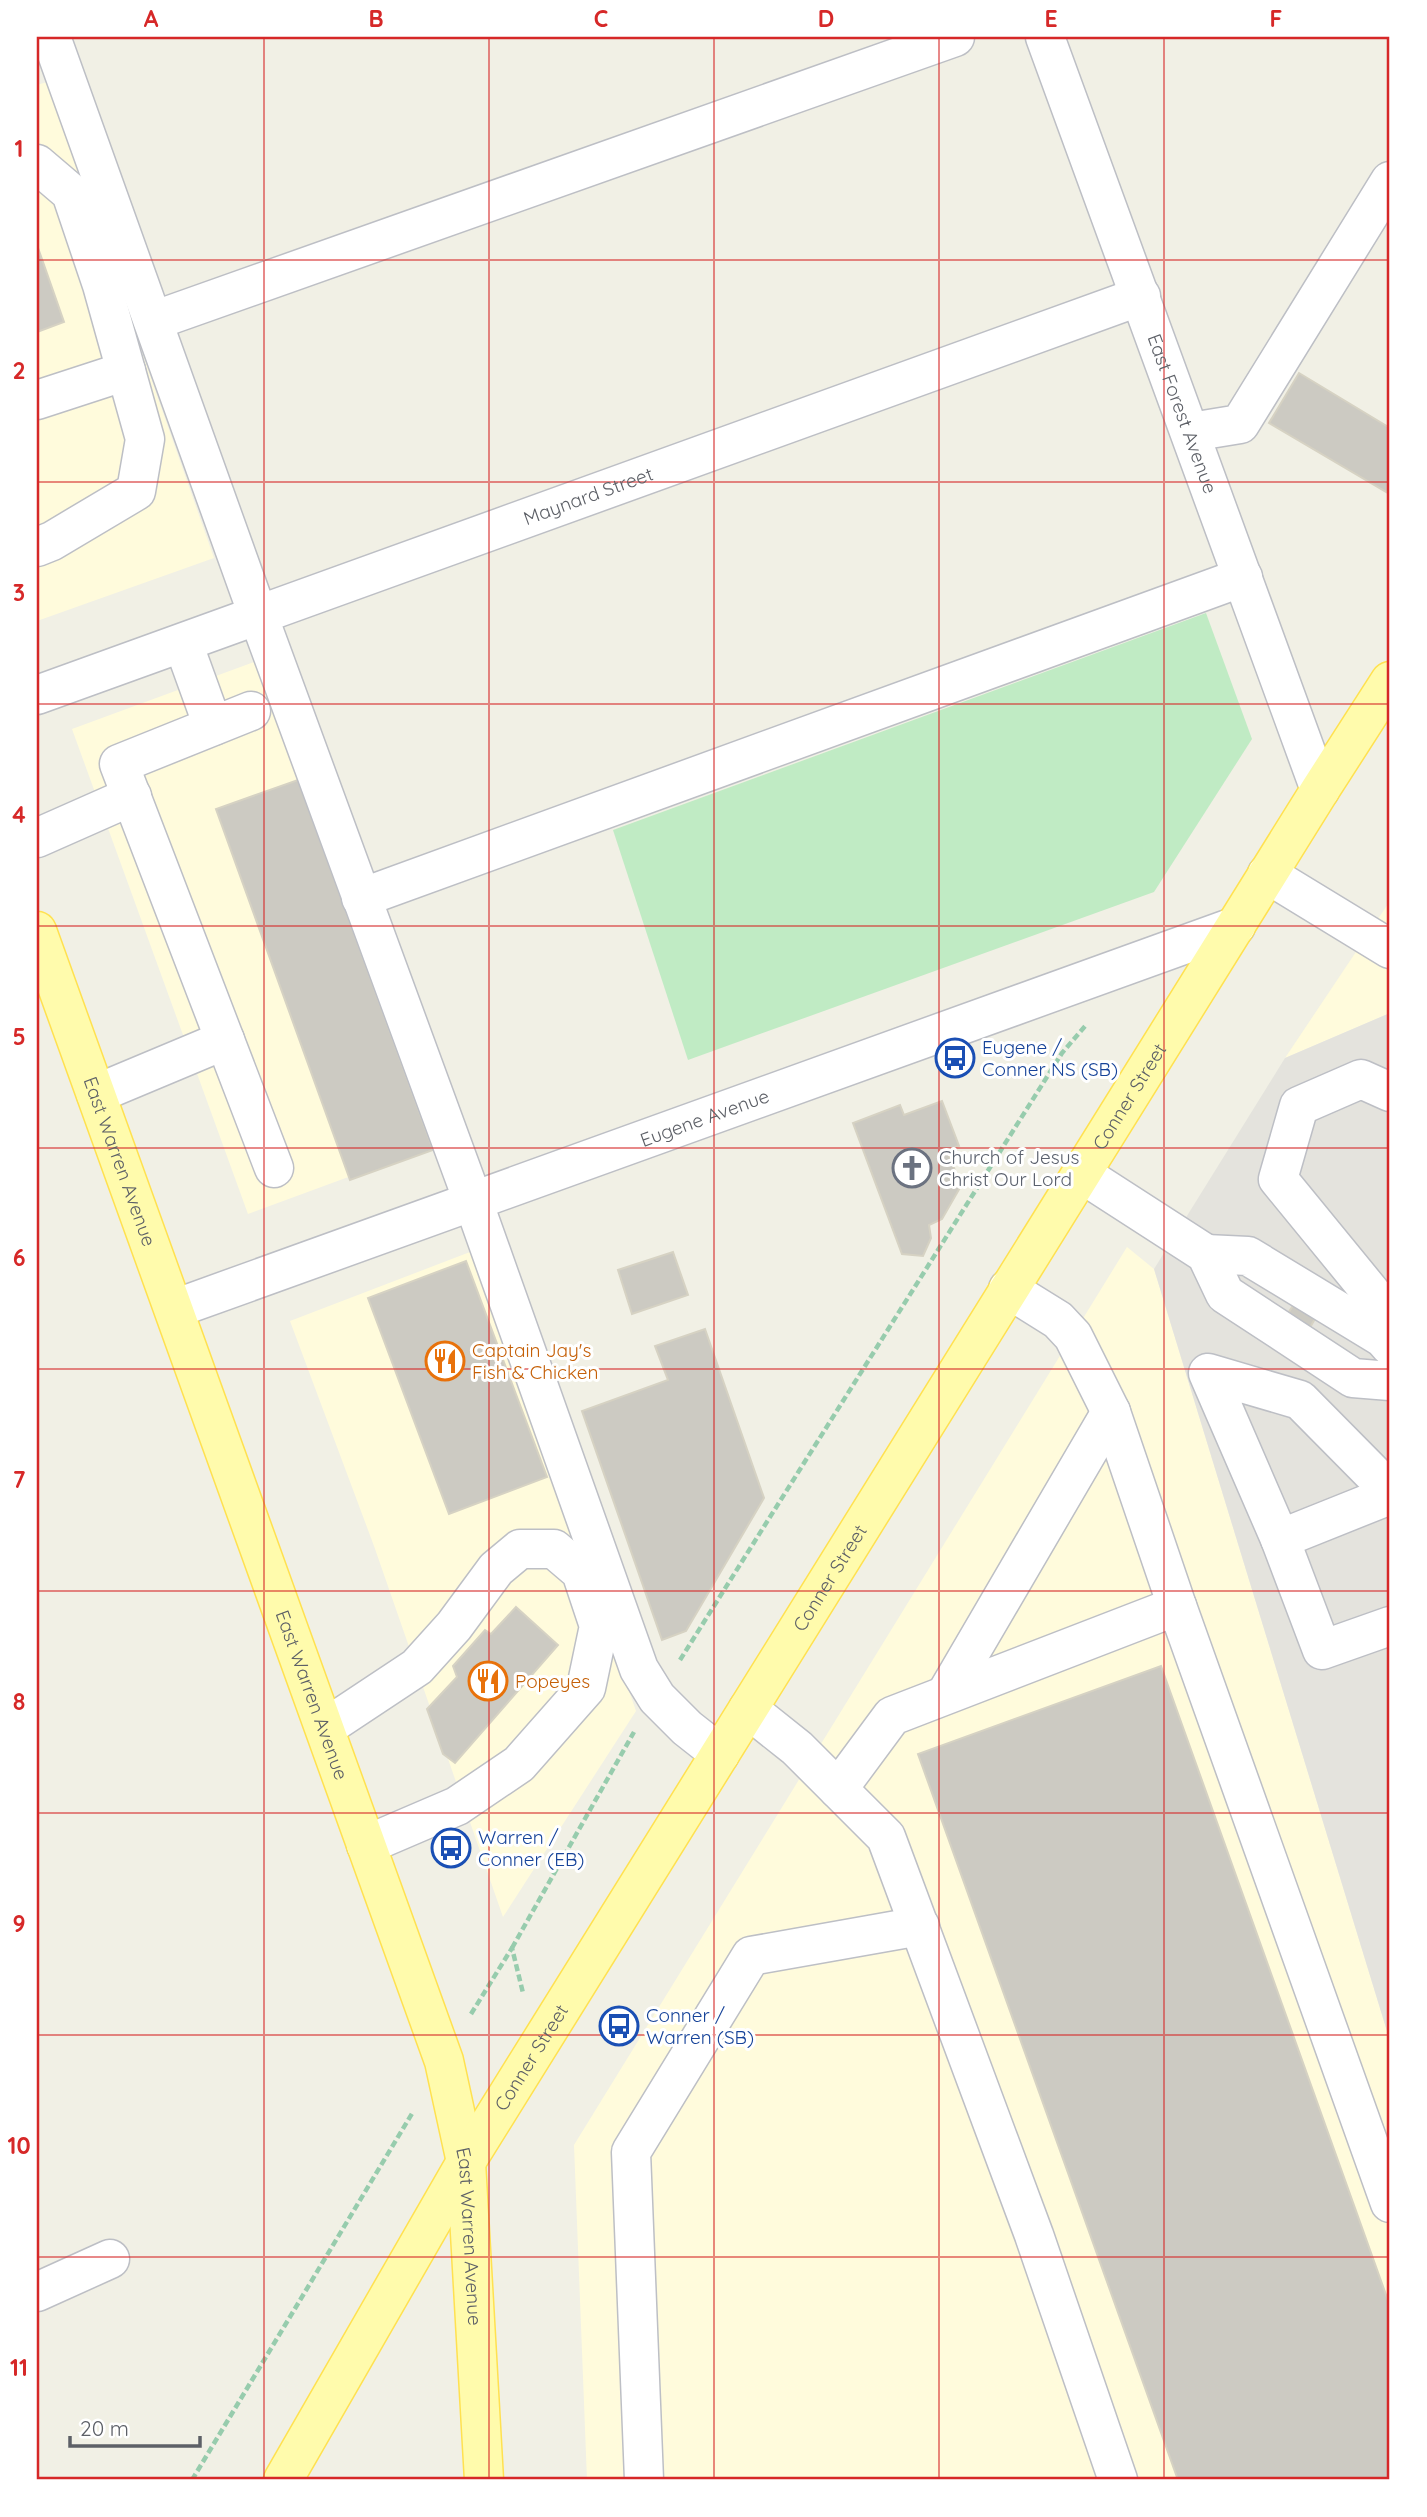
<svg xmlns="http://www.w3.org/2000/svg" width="1427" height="2517" font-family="Quicksand,sans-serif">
	<rect width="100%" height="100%" fill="#f1f0e5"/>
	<g fill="#fffbdc">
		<path d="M 47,82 L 214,558 L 37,621 L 37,85 Z"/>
		<path d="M 262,659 L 438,1144 L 248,1214 L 72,729 Z"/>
		<path d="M 1390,901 L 1390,1013 L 1285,1058 Z"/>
		<path d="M 1127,1247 L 1154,1269 L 1390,2041 L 1390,2480 L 587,2480 L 574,2145 Z"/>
		<path d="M 470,1252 L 555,1477 L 636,1711 L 503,1917 L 374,1546 L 290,1321 Z"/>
	</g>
	<path fill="#e4e3dd" d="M 1390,1013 L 1390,2041 L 1154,1269 L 1285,1058 Z"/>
	<path fill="#c0ebc4" d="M 1206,613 L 1252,739 L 1154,892 L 688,1060 L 613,830 Z"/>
	<g fill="#cccac2" stroke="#d6d2c3" stroke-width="2">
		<path d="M 37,245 L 64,322 L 37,332 Z"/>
		<path d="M 1299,373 L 1390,428 L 1390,489 L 1388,493 L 1269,423 Z"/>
		<path d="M 298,780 L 433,1150 L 350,1180 L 216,809 Z"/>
		<path d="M 942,1101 L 959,1146 L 947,1150 L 961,1186 L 942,1219 L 929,1225 L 931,1238 L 923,1256 L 902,1254 L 853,1123 L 900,1105 L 904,1115 Z"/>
		<path d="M 673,1252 L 688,1295 L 632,1314 L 618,1270 Z"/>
		<path d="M 466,1261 L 547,1477 L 449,1514 L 368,1298 Z"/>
		<path d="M 1294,1304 L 1316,1317 L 1308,1331 L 1285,1318 Z"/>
		<path d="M 705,1329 L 764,1498 L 686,1631 L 662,1640 L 582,1411 L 668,1380 L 655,1346 Z"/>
		<path d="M 516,1607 L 558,1645 L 455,1763 L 443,1754 L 427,1709 L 457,1677 L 453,1666 L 485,1630 L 491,1634 Z"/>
		<path d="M 1161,1666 L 1390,2306 L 1390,2480 L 1178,2480 L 918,1754 Z"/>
	</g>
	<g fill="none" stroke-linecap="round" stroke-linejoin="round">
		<defs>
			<g id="minor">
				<path d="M 51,37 L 258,615 L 473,1201 L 639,1669 L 657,1698 L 687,1728 L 720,1754"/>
				<path id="s1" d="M 1045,37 L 1320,790"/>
				<path d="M 37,164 L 71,193 L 102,285 L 145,439 L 136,491 L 52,541 L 37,547"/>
				<path d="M 153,321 L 955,37"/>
				<path d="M 37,400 L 126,371"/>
				<path d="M 1191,432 L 1240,424 L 1390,181"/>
				<path d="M 183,643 L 213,726"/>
				<path id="s2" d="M 37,695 L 1141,296"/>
				<path d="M 251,711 L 119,764 L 274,1168"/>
				<path d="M 37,838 L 132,796"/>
				<path d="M 1267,874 L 1390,949"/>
				<path d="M 361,898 L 1243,577"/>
				<path d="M 96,1094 L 225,1040"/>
				<path d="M 1082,1174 L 1206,1254 L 1225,1294 L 1353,1378 L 1390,1381"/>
				<path d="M 1206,1254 L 1248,1256 L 1383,1338 L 1390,1346"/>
				<path id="s3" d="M 174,1309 L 1236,926"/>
				<path d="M 1383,1338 L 1377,1300 L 1278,1179 L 1299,1106 L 1361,1079 L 1390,1092"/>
				<path d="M 1390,1491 L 1300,1400 L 1208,1373 L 1280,1539 L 1390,1495"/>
				<path d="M 1280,1539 L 1322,1650 L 1390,1626"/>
				<path d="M 1177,1606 L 1390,2203"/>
				<path d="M 946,1694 L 1111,1412"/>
				<path d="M 748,1709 L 797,1748 L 886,1837 L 1034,2235 L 1118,2480"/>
				<path d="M 325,1728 L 417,1667 L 454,1626 L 496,1569 L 520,1549 L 554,1549 L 581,1572 L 599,1626 L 586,1688 L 519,1764 L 457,1806 L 366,1845"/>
				<path d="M 838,1789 L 892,1716 L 1177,1606 L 1111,1412 L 1073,1336 L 1058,1320 L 1008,1289"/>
				<path d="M 37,2292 L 110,2259"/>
				<path d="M 644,2480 L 631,2152 L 751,1956 L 920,1926"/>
			</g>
			<g id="major">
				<path id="s4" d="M 37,931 L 444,2061 L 466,2162 L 484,2480"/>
				<path id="s5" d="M 283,2480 L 466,2162 L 1320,790 L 1390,681"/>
			</g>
		</defs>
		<use href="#minor" stroke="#bdbfc5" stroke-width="41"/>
		<use href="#major" stroke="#ffe150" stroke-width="41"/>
		<g stroke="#97ccad" stroke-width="4.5" stroke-dasharray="7 3.5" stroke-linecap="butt">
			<path d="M 680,1660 L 1062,1053 L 1086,1025"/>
			<path d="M 512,1948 L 634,1732"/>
			<path d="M 471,2014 L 512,1948 L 523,1993"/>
			<path d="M 192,2480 L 413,2112"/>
		</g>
		<use href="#minor" stroke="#fff" stroke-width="38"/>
		<use href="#major" stroke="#fffbac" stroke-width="38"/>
	</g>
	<path fill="none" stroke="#d62828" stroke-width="2" stroke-opacity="0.55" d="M 264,37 L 264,2480M 489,37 L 489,2480M 714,37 L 714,2480M 939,37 L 939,2480M 1164,37 L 1164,2480M 37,260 L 1390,260M 37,482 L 1390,482M 37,704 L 1390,704M 37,926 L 1390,926M 37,1148 L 1390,1148M 37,1369 L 1390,1369M 37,1591 L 1390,1591M 37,1813 L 1390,1813M 37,2035 L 1390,2035M 37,2257 L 1390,2257"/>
	<defs>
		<symbol id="bus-ring" viewBox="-11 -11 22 22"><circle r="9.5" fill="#fff" stroke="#1a4fb4" stroke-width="1.5"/><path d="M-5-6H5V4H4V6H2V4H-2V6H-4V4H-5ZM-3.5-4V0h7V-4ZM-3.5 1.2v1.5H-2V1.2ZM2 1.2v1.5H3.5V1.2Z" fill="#1a4fb4"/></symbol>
		<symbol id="church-ring" viewBox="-11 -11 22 22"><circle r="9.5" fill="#fff" stroke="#6b7280" stroke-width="1.5"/><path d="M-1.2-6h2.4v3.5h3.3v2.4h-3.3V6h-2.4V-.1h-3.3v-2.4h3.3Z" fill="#6b7280"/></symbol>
		<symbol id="restaurant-ring" viewBox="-11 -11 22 22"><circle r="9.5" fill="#fff" stroke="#e8710a" stroke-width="1.5"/><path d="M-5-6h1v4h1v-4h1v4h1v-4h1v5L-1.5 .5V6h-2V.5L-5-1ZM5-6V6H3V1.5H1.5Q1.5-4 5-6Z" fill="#e8710a"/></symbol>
	</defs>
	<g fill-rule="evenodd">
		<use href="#bus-ring" x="933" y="1036" width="44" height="44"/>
		<use href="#church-ring" x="890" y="1146" width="44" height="44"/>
		<use href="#restaurant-ring" x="423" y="1339" width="44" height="44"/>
		<use href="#restaurant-ring" x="466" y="1659" width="44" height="44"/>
		<use href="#bus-ring" x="429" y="1826" width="44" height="44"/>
		<use href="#bus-ring" x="597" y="2004" width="44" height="44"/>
	</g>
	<g text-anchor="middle" stroke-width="6" stroke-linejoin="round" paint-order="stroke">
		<g font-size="19" fill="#5d6067" stroke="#fff">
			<text dy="7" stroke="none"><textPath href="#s1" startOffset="401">East Forest Avenue</textPath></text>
			<text dy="7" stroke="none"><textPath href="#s2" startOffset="586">Maynard Street</textPath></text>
			<text dy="7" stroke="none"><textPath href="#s5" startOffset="1622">Conner Street</textPath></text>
			<text dy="7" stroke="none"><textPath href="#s3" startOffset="564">Eugene Avenue</textPath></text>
			<text dy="7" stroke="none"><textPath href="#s4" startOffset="245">East Warren Avenue</textPath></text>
			<text dy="7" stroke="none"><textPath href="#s5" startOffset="1055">Conner Street</textPath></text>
			<text dy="7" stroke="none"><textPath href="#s4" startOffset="812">East Warren Avenue</textPath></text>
			<text dy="7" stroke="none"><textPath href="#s5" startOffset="490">Conner Street</textPath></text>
			<text dy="7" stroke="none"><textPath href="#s4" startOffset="1379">East Warren Avenue</textPath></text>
		</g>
		<g font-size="19" fill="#164399" stroke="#fff" text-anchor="start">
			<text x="982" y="1054">Eugene /<tspan x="982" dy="22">Conner NS (SB)</tspan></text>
			<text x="478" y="1844">Warren /<tspan x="478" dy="22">Conner (EB)</tspan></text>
			<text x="646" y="2022">Conner /<tspan x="646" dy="22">Warren (SB)</tspan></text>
		</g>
		<g font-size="19" fill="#5b616d" stroke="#fff" text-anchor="start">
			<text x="939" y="1164">Church of Jesus<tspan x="939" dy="22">Christ Our Lord</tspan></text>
		</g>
		<g font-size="19" fill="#c56008" stroke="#fff" text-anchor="start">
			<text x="472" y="1357">Captain Jay's<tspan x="472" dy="22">Fish &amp; Chicken</tspan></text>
			<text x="515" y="1688">Popeyes</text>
		</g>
	</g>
	<rect width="1427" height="2517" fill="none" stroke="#ffffff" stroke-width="77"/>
	<path d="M70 2436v10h130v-10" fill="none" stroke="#5d6067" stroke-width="3.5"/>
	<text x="80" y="2436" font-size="21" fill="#5d6067" stroke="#ffffff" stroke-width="5" paint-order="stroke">20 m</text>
	<rect x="38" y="38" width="1350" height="2440" fill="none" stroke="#d62828" stroke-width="2.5"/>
	<g font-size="23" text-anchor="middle" font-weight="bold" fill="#d62828">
		<text x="151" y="27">A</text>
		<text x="376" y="27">B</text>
		<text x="601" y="27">C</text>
		<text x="826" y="27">D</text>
		<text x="1051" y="27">E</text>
		<text x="1276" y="27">F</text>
		<text x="19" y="157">1</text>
		<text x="19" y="379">2</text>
		<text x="19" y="601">3</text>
		<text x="19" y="823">4</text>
		<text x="19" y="1045">5</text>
		<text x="19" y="1266">6</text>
		<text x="19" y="1488">7</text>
		<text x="19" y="1710">8</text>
		<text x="19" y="1932">9</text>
		<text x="19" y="2154">10</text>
		<text x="19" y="2376">11</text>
	</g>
</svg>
